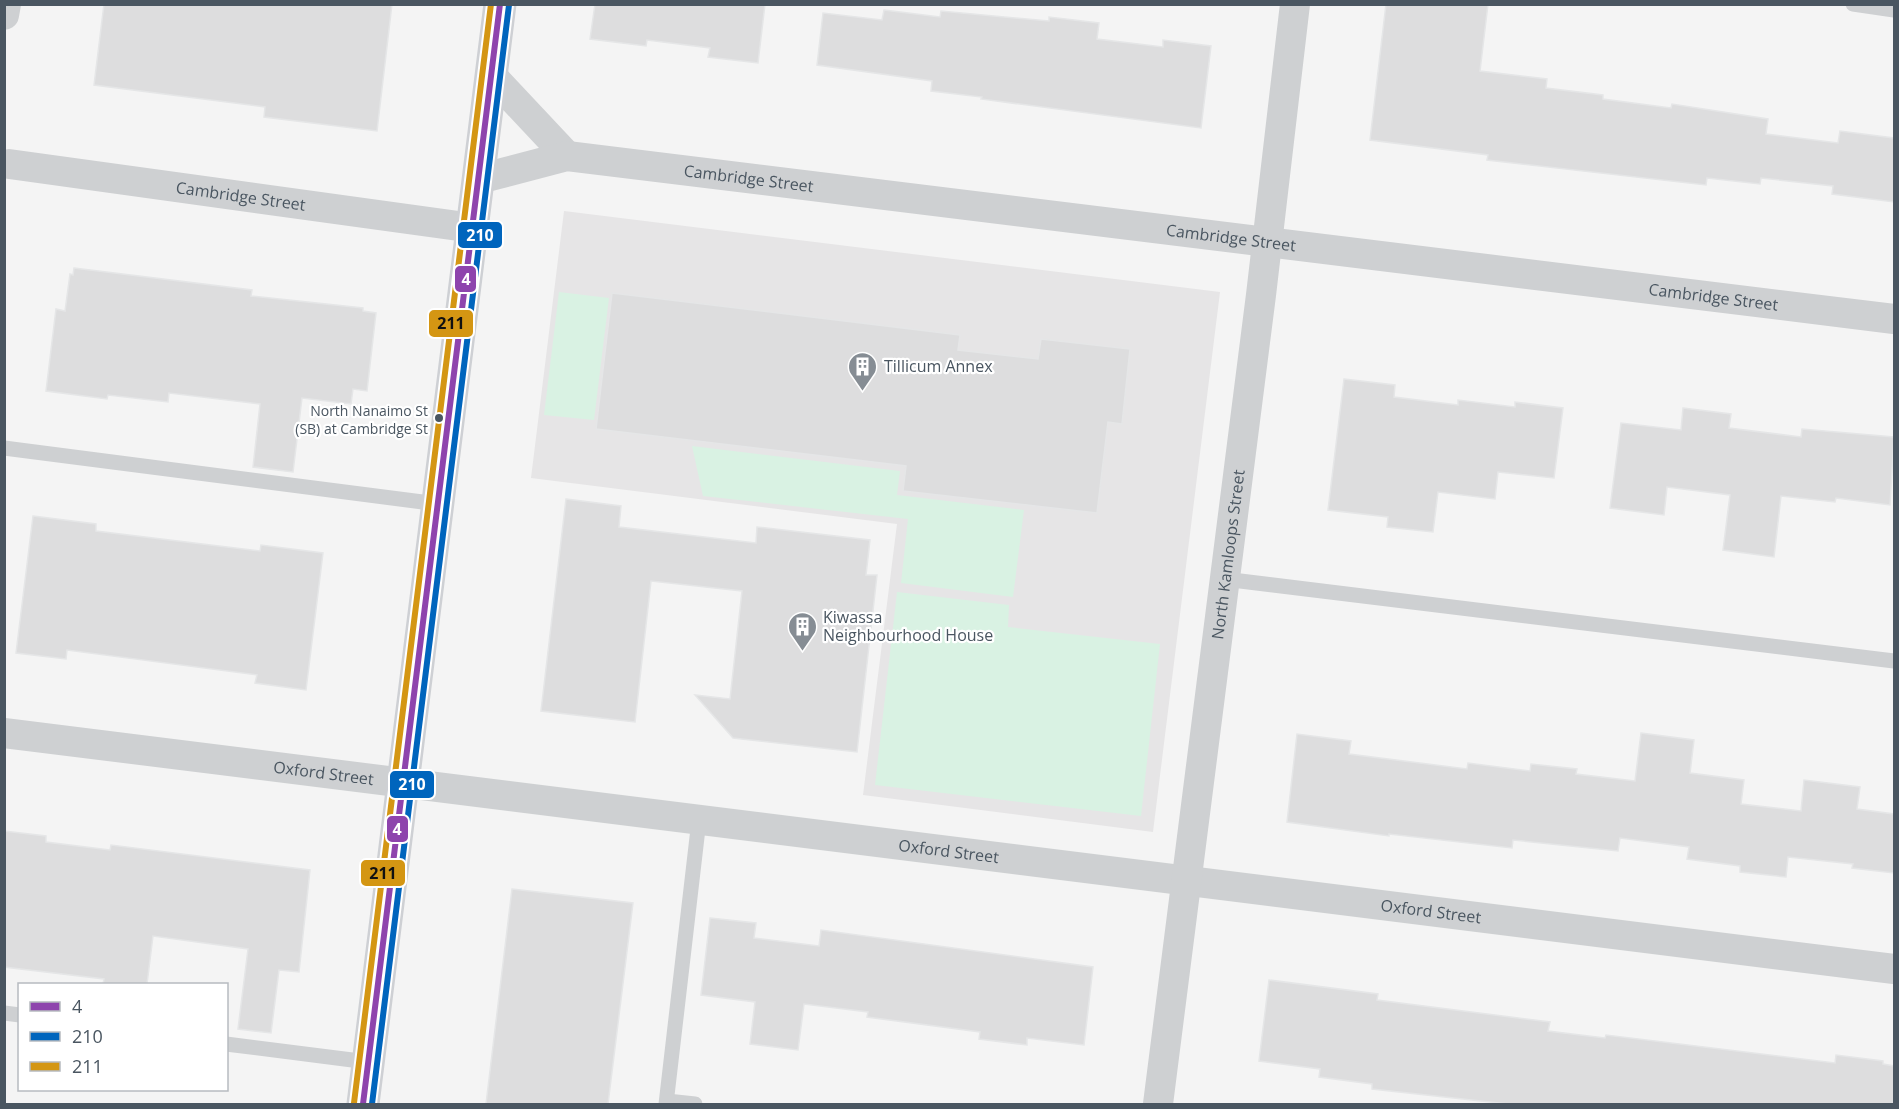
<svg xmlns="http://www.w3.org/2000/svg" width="1899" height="1109" font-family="'Open Sans',sans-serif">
	<rect width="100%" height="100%" fill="#f4f4f4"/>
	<path fill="#e6e5e6" d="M 564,211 L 1220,292 L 1153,832 L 863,795 L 897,524 L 531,478 Z"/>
	<g fill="#d9f2e3">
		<path d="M 559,292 L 609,298 L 594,420 L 544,415 Z"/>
		<path d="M 692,446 L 900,471 L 897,495 L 1024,510 L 1013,597 L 901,583 L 908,519 L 703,496 Z"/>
		<path d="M 897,592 L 1009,605 L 1008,627 L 1160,644 L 1141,816 L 875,785 Z"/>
	</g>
	<g fill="#ddddde" stroke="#e5e6e7" stroke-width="1.5">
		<path d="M 104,4 L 392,4 L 377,131 L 264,117 L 265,107 L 94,85 Z"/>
		<path d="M 595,4 L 765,4 L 758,63 L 708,57 L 710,48 L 647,40 L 646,46 L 590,39 Z"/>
		<path d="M 1386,4 L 1488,4 L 1480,71 L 1547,79 L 1546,88 L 1603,95 L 1603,99 L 1671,108 L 1672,104 L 1768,119 L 1766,134 L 1838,143 L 1840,131 L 1894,138 L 1894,202 L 1832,194 L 1833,186 L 1761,178 L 1760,184 L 1707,178 L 1706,185 L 1487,160 L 1488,155 L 1370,140 Z"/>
		<path d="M 884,10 L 940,17 L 941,11 L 1049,21 L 1049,17 L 1099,23 L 1097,39 L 1163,47 L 1163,40 L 1211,46 L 1201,128 L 981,99 L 982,97 L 931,91 L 932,81 L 817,65 L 823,13 L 882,20 Z"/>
		<path d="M 74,268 L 252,290 L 251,296 L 363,308 L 363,311 L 376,313 L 367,391 L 353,389 L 351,404 L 302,398 L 293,472 L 253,467 L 260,404 L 169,393 L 168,402 L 108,395 L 107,399 L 46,391 L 56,309 L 65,311 L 70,274 L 73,275 Z"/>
		<path d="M 612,293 L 960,335 L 958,350 L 1038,359 L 1041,339 L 1130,349 L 1122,424 L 1108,422 L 1097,513 L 903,491 L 906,466 L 596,429 Z"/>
		<path d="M 1344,379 L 1395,385 L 1394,397 L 1458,405 L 1458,400 L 1515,407 L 1515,402 L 1563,408 L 1554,478 L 1498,472 L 1495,499 L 1438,492 L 1433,532 L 1387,527 L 1388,517 L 1328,510 Z"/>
		<path d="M 1683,408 L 1731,414 L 1729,428 L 1801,437 L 1802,429 L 1894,437 L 1890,505 L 1836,498 L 1835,502 L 1781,496 L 1774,557 L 1723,550 L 1730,495 L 1667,487 L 1664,515 L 1610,508 L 1621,423 L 1681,430 Z"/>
		<path d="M 566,499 L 621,506 L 619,527 L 756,543 L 757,527 L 870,540 L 866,575 L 877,575 L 857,752 L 733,738 L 695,695 L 730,699 L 742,591 L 651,581 L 635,722 L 541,711 Z"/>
		<path d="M 33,516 L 96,524 L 96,531 L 260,551 L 261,545 L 323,553 L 306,690 L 255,683 L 257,675 L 67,650 L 66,659 L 16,653 Z"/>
		<path d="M 1641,733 L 1694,740 L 1690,773 L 1744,780 L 1741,804 L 1801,811 L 1804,780 L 1860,787 L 1857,809 L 1894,814 L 1894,873 L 1852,868 L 1853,864 L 1788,857 L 1786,877 L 1740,872 L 1740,866 L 1687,859 L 1689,847 L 1620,838 L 1618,851 L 1513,840 L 1512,848 L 1389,834 L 1389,836 L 1287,822 L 1297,734 L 1351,741 L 1349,754 L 1467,769 L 1468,763 L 1530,771 L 1531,764 L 1577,769 L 1576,774 L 1635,781 Z"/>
		<path d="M 4,831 L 46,836 L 46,842 L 110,850 L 111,845 L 310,870 L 299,972 L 279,970 L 271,1033 L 238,1029 L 248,949 L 153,936 L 147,984 L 103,984 L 104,979 L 4,967 Z"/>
		<path d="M 512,889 L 633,903 L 608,1104 L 486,1104 Z"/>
		<path d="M 710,918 L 756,923 L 754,938 L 819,946 L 821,930 L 1093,967 L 1084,1045 L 1027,1038 L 1027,1045 L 979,1039 L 980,1032 L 867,1017 L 868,1012 L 804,1004 L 798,1050 L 750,1044 L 755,1002 L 701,995 Z"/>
		<path d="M 1269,980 L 1378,994 L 1377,1000 L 1550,1022 L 1548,1031 L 1605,1038 L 1606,1035 L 1835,1063 L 1836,1055 L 1883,1061 L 1883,1064 L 1894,1066 L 1894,1104 L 1508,1104 L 1372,1089 L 1372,1084 L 1319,1077 L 1320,1069 L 1259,1061 Z"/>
	</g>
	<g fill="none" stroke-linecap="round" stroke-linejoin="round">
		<g stroke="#ced0d2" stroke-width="15">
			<path d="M 1853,4 L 1894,10"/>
			<path d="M 4,448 L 438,504"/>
			<path d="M 1224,579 L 1894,661"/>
			<path d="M 4,1013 L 20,1015"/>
			<path d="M 226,1044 L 368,1062"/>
			<path d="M 667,1101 L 695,1104"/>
			<path d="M 666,1104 L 699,820"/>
		</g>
		<g stroke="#ced0d2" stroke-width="30">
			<path d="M 4,15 L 6,4"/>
			<path d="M 492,76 L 567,156"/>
			<path id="s1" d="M 9,164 L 473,228"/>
			<path id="s2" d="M 479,179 L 567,156 L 1894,319"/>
			<path id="s3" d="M 4,733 L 1894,969"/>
			<path id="s4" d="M 1158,1104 L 1261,295 L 1295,4"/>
		</g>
		<path stroke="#ced0d4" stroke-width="33" d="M 363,1104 L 500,4"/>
		<defs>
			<path id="bus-1" d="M 363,1104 L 500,4"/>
			<path id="bus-2" d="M 372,1104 L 509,5"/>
			<path id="bus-3" d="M 354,1103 L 491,4"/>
		</defs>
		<use href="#bus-1" stroke="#fff" stroke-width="10"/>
		<use href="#bus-2" stroke="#fff" stroke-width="10"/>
		<use href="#bus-3" stroke="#fff" stroke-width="10"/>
		<use href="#bus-1" stroke="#8e44ad" stroke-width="6"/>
		<use href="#bus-2" stroke="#0065bd" stroke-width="6"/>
		<use href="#bus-3" stroke="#d49613" stroke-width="6"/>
	</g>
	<defs>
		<symbol id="building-pin" viewBox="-11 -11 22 30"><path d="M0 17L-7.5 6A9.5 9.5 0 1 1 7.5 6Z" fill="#868d94" stroke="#fff"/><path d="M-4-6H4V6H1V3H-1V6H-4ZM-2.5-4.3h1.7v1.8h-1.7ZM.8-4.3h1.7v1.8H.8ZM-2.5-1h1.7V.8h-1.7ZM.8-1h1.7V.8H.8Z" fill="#fff"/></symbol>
	</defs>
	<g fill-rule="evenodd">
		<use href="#building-pin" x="846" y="350" width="33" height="45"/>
		<use href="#building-pin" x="786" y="610" width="33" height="45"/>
	</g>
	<circle fill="#4a5661" stroke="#fff" stroke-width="2" cx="439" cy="418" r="5"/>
	<g text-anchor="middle" stroke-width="4.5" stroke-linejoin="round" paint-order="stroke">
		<g font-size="14" fill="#4a5661" stroke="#fff" text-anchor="end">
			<text x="428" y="416">North Nanaimo St<tspan x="428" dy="18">(SB) at Cambridge St</tspan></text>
		</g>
		<g font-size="16" fill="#4a5661" stroke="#fff">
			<text dy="6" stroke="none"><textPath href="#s2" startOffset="274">Cambridge Street</textPath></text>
			<text dy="6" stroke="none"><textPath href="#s1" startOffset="234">Cambridge Street</textPath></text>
			<text dy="6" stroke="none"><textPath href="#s2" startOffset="760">Cambridge Street</textPath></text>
			<text dy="6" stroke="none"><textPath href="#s2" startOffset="1246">Cambridge Street</textPath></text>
			<text dy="6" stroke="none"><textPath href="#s4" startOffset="554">North Kamloops Street</textPath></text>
			<text dy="6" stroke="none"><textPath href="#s3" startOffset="322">Oxford Street</textPath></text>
			<text dy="6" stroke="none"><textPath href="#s3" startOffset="952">Oxford Street</textPath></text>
			<text dy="6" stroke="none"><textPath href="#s3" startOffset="1438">Oxford Street</textPath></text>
		</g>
		<g font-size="16" fill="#4a5661" stroke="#fff" text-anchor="start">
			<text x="884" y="372">Tillicum Annex</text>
			<text x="823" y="623">Kiwassa<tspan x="823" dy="18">Neighbourhood House</tspan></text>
		</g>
	</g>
	<g stroke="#fff" stroke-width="2">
		<rect x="457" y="221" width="46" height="28" rx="6" fill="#0065bd"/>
		<rect x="454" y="265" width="23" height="28" rx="6" fill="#8e44ad"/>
		<rect x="428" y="309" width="46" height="29" rx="6" fill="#d49613"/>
		<rect x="389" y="770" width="46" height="29" rx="6" fill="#0065bd"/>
		<rect x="386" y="815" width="23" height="28" rx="6" fill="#8e44ad"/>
		<rect x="360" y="859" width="46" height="28" rx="6" fill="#d49613"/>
	</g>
	<g font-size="16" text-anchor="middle" font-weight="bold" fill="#fff">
		<text x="480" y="241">210</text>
		<text x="466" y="285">4</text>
		<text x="412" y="790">210</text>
		<text x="397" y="835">4</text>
	</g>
	<g font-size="16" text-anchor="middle" font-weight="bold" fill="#111">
		<text x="451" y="329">211</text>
		<text x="383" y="879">211</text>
	</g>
	<rect width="1899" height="1109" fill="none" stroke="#4a5661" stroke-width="12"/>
	<rect x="18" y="983" width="210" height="108" fill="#ffffff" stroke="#b7bbc0" stroke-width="1.5"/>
	<rect x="30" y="1002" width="30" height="9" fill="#8e44ad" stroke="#b7bbc0" stroke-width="1.5"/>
	<text x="72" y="1013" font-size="18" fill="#4a5661">4</text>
	<rect x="30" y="1032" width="30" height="9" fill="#0065bd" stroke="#b7bbc0" stroke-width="1.5"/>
	<text x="72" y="1043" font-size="18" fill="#4a5661">210</text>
	<rect x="30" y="1062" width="30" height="9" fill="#d49613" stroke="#b7bbc0" stroke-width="1.5"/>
	<text x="72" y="1073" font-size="18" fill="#4a5661">211</text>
</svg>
